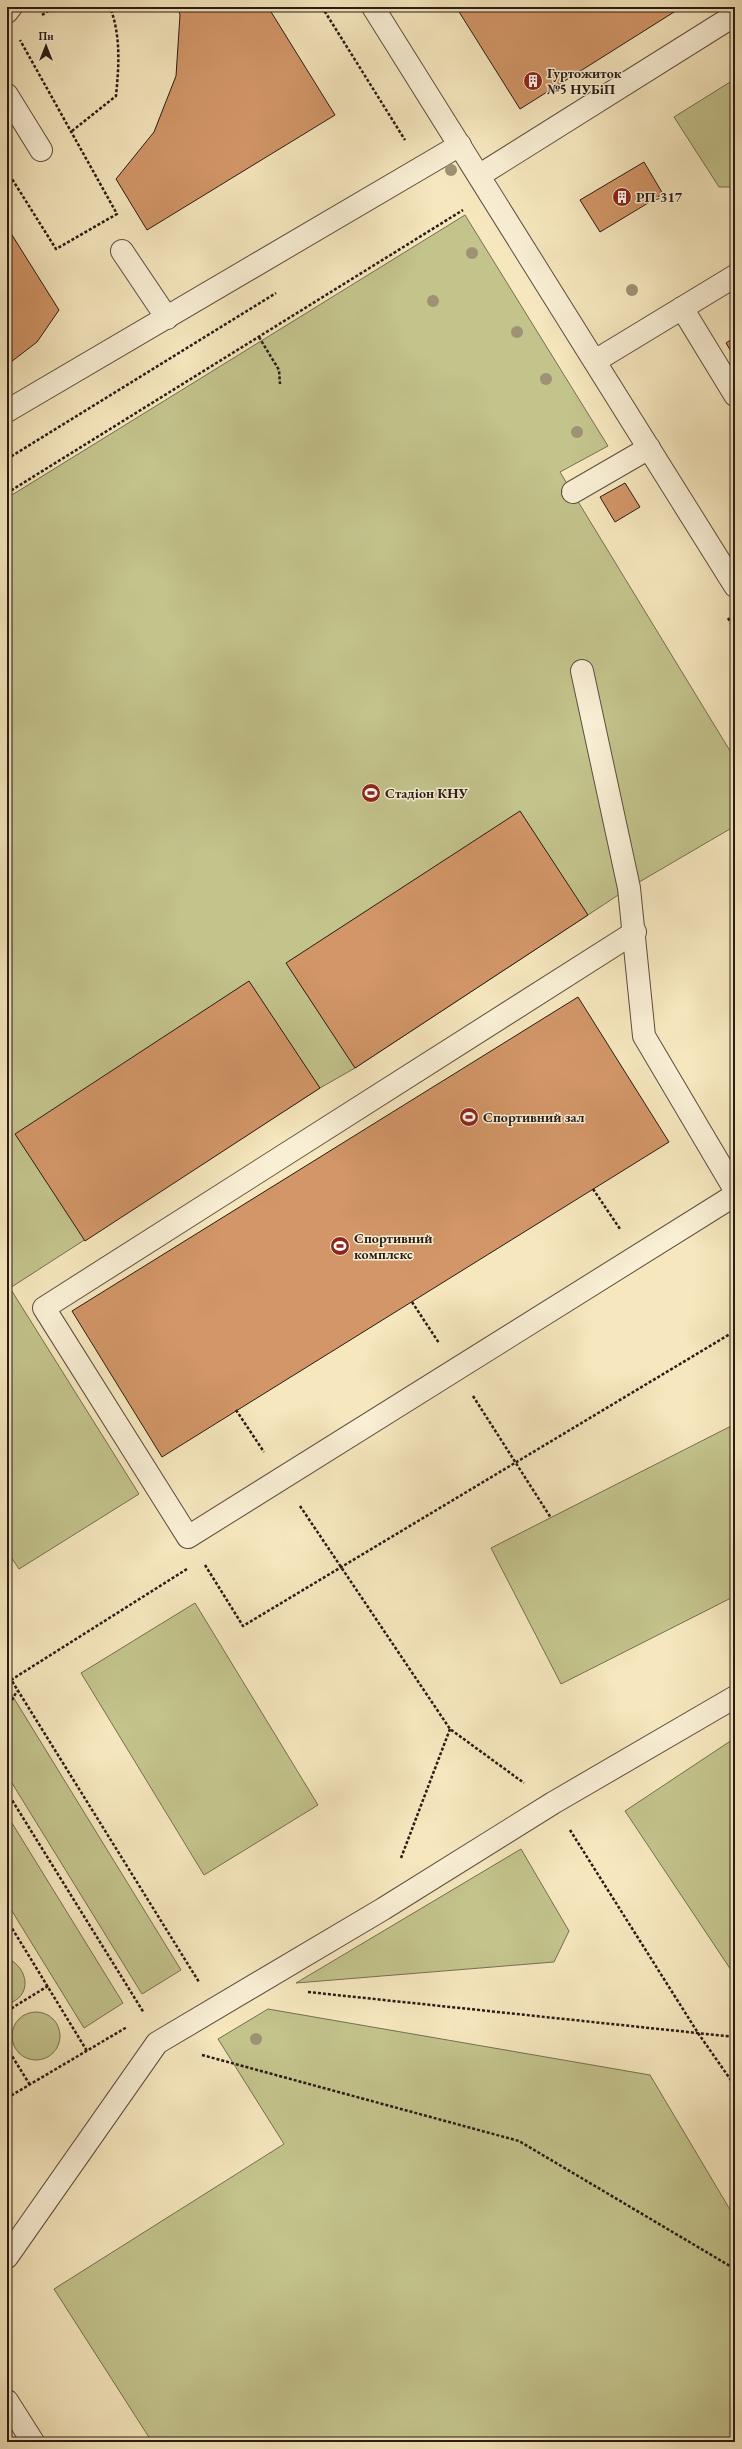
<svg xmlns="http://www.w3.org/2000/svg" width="742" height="2449" font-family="'EB Garamond',serif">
	<rect width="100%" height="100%" fill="#f6e7be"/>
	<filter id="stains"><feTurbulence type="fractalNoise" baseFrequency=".005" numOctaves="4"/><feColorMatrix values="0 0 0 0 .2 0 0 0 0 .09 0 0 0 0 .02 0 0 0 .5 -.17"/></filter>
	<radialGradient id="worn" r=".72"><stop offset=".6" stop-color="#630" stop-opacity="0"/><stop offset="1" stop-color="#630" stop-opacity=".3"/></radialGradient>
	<g fill="#c3c38c" stroke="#766f50">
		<path d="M 735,79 L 735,187 L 719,187 L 674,117 Z"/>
		<path d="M 465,215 L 608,446 L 560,472 L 735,759 L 735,826 L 629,888 L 355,1068 L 320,1088 L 10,1288 L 139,1494 L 19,1569 L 7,1551 L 7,498 Z"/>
		<path d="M 735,1424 L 735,1596 L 561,1684 L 491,1548 Z"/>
		<path d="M 195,1603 L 318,1805 L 204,1875 L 81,1673 Z"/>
		<path d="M 7,1687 L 181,1970 L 142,1994 L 7,1775 Z"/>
		<path d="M 735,1738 L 735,1976 L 625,1811 Z"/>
		<path d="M 7,1815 L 123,2003 L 84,2028 L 7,1903 Z"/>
		<path d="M 521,1849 L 569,1931 L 554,1962 L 296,1983 Z"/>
		<path d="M 7,1958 C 29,1968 33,1997 7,2004 Z"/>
		<path d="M 268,2009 L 650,2075 L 735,2218 L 735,2442 L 152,2442 L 54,2289 L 284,2144 L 218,2039 Z"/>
		<circle cx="36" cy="2036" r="24"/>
	</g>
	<g fill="#d29668" stroke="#291b14">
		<path d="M 178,7 L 268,7 L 335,115 L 147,230 L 116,179 L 154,132 L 176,76 L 180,15 Z"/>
		<path d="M 456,7 L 682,7 L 520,109 Z"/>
		<path d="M 644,162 L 663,194 L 600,232 L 580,200 Z"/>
		<path d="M 7,227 L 59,310 L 37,342 L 7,365 Z"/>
		<path d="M 735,337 L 735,358 L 726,343 Z"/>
		<path d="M 625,483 L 640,507 L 615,522 L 600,497 Z"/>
		<path d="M 520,811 L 588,915 L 355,1068 L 286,963 Z"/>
		<path d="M 249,981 L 320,1088 L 85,1241 L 15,1134 Z"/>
		<path d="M 578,997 L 669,1142 L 162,1457 L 72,1311 Z"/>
	</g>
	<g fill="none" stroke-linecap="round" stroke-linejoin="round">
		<defs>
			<g id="minor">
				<path d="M 373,7 L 735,586"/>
				<path d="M 7,12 L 11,7"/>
				<path d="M 7,95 L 41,150"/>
				<path d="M 480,175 L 735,15"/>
				<path d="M 122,251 L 167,318"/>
				<path d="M 682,308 L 735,395"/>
				<path d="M 595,361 L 735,276"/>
				<path d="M 7,411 L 460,145"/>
				<path d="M 573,492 L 649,448"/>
				<path d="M 582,671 L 629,888 L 644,1036 L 735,1190"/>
				<path d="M 635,932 L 44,1308 L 188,1537 L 735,1195"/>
				<path d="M 7,2257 L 157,2043 L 383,1909 L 553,1803 L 735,1697"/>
				<path d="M 7,2401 L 33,2442"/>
			</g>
		</defs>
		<use href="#minor" stroke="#5c4e3e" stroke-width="24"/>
		<g stroke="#291b14" stroke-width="2.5" stroke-dasharray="3 2" stroke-linecap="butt">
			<path d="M 322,7 L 405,140"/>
			<path d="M 42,15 L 54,7"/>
			<path d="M 72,131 L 116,96 C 119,65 121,36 110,7"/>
			<path d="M 7,171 L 56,249 L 117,214 L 20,40"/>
			<path d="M 259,337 L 279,370 L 280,384"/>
			<path d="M 7,459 L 276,293"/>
			<path d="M 7,493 L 463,210"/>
			<path d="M 728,618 L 735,630"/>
			<path d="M 593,1189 L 620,1229"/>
			<path d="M 412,1302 L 439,1343"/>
			<path d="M 473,1396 L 551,1518"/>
			<path d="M 236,1410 L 264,1452"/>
			<path d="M 300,1506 L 450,1729 L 524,1783"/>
			<path d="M 205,1565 L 243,1626 L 735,1331"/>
			<path d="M 7,1673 L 199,1982"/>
			<path d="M 11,1680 L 187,1569"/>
			<path d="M 7,1709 L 17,1691"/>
			<path d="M 7,1792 L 144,2013"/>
			<path d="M 570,1830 L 698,2033 L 735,2086"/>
			<path d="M 401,1858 L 450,1729"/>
			<path d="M 7,1920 L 87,2051"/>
			<path d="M 308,1992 L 735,2037"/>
			<path d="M 7,2011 L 48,1986"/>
			<path d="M 7,2048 L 30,2085"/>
			<path d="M 202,2055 L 519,2141 L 735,2269"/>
			<path d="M 7,2098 L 127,2027"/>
		</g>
		<use href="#minor" stroke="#f9efd5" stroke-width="22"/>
	</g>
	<g fill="#9f9274">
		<circle cx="451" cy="170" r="6"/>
		<circle cx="472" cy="253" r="6"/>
		<circle cx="632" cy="290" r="6"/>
		<circle cx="433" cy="301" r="6"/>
		<circle cx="517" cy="332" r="6"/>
		<circle cx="546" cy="379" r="6"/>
		<circle cx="577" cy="432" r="6"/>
		<circle cx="256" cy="2039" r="6"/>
	</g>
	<defs>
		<symbol id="building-disc" viewBox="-11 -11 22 22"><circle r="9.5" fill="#8f2418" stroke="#f9efd5"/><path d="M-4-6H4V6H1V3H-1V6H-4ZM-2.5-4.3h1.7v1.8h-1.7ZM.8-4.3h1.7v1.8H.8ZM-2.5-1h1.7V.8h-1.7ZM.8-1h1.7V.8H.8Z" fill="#fff"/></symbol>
		<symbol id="stadium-disc" viewBox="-11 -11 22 22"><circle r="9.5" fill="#8f2418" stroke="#f9efd5"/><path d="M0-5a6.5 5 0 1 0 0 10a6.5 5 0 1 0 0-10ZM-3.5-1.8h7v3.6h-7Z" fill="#fff"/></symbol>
	</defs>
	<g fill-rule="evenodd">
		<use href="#building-disc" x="522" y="70" width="22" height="22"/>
		<use href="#building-disc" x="611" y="186" width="22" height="22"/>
		<use href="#stadium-disc" x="360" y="782" width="22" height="22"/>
		<use href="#stadium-disc" x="458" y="1106" width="22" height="22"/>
		<use href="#stadium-disc" x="329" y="1235" width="22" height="22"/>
	</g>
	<g text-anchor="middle" stroke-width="3" stroke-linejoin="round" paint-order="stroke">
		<g font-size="14" font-weight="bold" fill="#291b14" stroke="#f9efd5" text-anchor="start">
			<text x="547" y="78">Гуртожиток<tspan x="547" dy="16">№5 НУБіП</tspan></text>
			<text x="636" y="202">РП-317</text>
			<text x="385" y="798">Стадіон КНУ</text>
			<text x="483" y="1122">Спортивний зал</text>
			<text x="354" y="1243">Спортивний<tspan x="354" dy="16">комплекс</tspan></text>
		</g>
	</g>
	<rect width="742" height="2449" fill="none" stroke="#f6e7be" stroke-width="24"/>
	<rect x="8" y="8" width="726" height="2433" fill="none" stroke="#291b14" stroke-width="2"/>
	<rect x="12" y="12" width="718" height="2425" fill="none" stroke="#291b14"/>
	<g transform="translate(46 46)" stroke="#f9efd5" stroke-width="3" paint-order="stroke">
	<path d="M0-3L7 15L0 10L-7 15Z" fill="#291b14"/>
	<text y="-6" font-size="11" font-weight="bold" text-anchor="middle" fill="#291b14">Пн</text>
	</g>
	<rect width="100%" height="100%" filter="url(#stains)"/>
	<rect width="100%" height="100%" fill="url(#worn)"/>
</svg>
